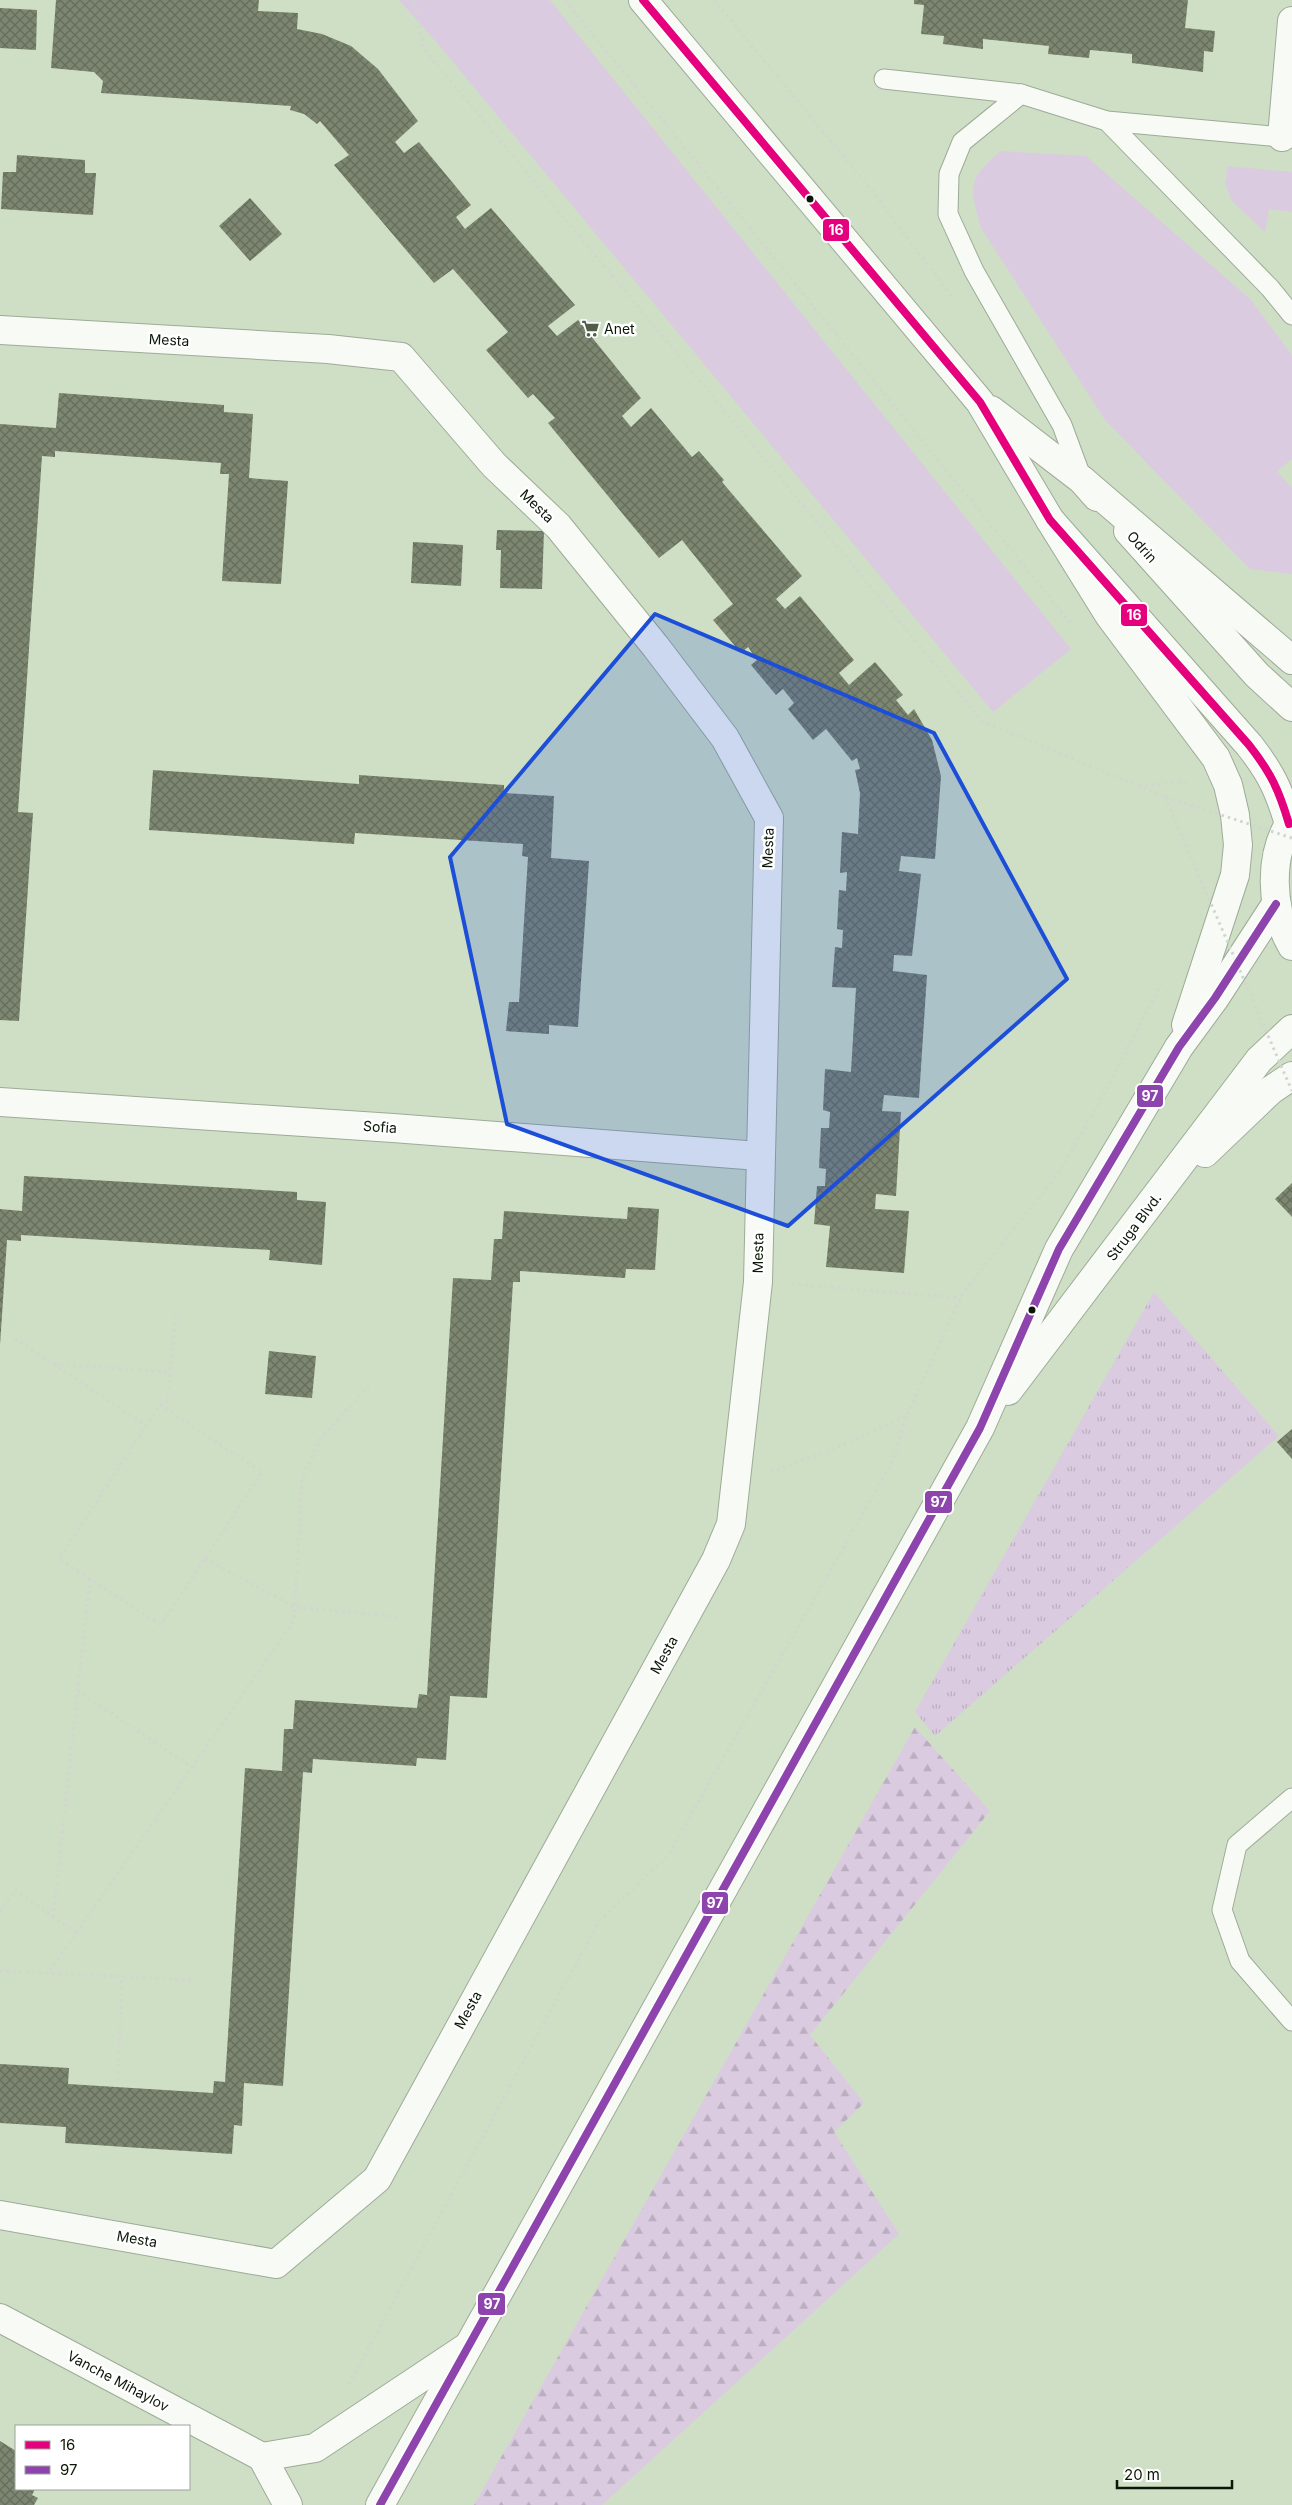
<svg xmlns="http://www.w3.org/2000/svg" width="1292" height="2505" font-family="Inter,sans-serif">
	<defs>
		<pattern id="grass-tufts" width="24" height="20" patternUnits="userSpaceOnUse" patternTransform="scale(1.25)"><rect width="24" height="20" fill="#dbcbe1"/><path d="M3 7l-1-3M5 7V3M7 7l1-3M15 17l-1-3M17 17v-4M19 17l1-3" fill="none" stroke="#bbaec0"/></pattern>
		<pattern id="forest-firs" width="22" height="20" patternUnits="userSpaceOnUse" patternTransform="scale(1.25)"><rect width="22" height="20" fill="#dbcbe1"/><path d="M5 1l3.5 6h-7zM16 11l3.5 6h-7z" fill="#bbaec0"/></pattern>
		<pattern id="building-cross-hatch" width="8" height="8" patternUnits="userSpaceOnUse" patternTransform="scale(1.25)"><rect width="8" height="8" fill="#7d8671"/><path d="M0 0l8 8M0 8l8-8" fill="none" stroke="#656d5b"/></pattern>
	</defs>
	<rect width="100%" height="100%" fill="#cedfc5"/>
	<path fill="url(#grass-tufts)" d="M 1154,1292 L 1279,1436 L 935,1736 L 915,1712 Z"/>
	<path fill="url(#forest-firs)" d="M 915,1727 L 990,1811 L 810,2035 L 864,2103 L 834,2132 L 899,2234 L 602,2505 L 474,2505 Z"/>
	<g fill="#dbcbe1">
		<path d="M 399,0 L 550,0 L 1071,649 L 993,712 L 438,44 Z"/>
		<path d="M 1001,151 L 1086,156 L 1250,299 L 1292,355 L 1292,459 L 1277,471 L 1292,488 L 1292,574 L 1250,569 L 1105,420 L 981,228 C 970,187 966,180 1001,151 Z"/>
		<path d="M 1228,166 L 1292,172 L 1292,212 L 1269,209 L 1265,232 L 1232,201 L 1225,184 Z"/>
	</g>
	<g fill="url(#building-cross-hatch)">
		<path d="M 56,0 L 259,0 L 258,11 L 298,13 L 297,29 L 322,34 L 351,46 L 378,69 L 418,121 L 395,142 L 404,153 L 419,142 L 471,205 L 456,217 L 465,229 L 491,208 L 575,305 L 548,326 L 557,336 L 578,320 L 641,398 L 622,416 L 631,427 L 651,408 L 692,457 L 699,451 L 724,480 L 722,482 L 802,576 L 776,599 L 785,609 L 800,596 L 854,660 L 839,673 L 849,685 L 875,662 L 903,695 L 896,700 L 908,715 L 914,709 L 932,740 L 941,776 L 935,859 L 901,856 L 899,871 L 921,874 L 912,956 L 894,955 L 893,971 L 927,975 L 919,1098 L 884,1095 L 882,1111 L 901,1112 L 896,1196 L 876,1194 L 875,1209 L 909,1211 L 904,1273 L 826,1267 L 830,1226 L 814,1224 L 817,1186 L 825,1186 L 826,1169 L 819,1168 L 821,1128 L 829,1128 L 830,1112 L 823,1110 L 825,1069 L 851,1072 L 856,988 L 832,987 L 835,947 L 842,948 L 843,930 L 837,929 L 839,890 L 846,891 L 847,872 L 840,873 L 842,832 L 858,834 L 860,793 L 855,770 L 860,769 L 857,758 L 852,761 L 826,729 L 813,740 L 788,709 L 794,703 L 783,689 L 776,695 L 751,665 L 757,660 L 748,647 L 741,653 L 713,620 L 733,604 L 682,540 L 659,558 L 548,423 L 555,418 L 533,394 L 528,398 L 486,350 L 508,332 L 453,269 L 434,283 L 334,165 L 349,155 L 320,121 L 317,124 L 304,114 L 290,110 L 291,106 L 101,93 L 103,81 L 94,72 L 51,68 Z"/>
		<path d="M 914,0 L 1188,0 L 1185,28 L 1215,31 L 1213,52 L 1204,51 L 1203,72 L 1132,63 L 1132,54 L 1112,52 L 1090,50 L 1089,58 L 1048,54 L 1049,46 L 1012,42 L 983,39 L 983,49 L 943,44 L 944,36 L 921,34 L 924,5 L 914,4 Z"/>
		<path d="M 0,8 L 37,10 L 36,50 L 0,48 Z"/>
		<path d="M 17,155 L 85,160 L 85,173 L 96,173 L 93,215 L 1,209 L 3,172 L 16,172 Z"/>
		<path d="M 250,198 L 282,234 L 250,261 L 219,226 Z"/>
		<path d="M 59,393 L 224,405 L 224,412 L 253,414 L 249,478 L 288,481 L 281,584 L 222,581 L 229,474 L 220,474 L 221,463 L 55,451 L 55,457 L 42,456 L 18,812 L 33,813 L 19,1021 L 0,1020 L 0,424 L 56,428 Z"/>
		<path d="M 497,530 L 544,531 L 542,589 L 500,588 L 501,550 L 496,550 Z"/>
		<path d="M 413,542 L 463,545 L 461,586 L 411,583 Z"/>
		<path d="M 153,770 L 359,784 L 359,775 L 504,785 L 504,793 L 554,796 L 551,858 L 589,861 L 578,1027 L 549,1025 L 549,1034 L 506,1031 L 509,1002 L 519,1002 L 528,857 L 522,856 L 523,844 L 355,833 L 354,844 L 149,830 Z"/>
		<path d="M 24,1176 L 297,1192 L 297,1200 L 326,1202 L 322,1265 L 269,1260 L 270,1250 L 21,1235 L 21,1241 L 7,1240 L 0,1345 L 0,1209 L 22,1211 Z"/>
		<path d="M 1292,1183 L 1292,1217 L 1275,1199 Z"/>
		<path d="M 628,1207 L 659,1209 L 655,1270 L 626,1269 L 625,1278 L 520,1271 L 520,1282 L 513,1282 L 487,1698 L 450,1696 L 446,1760 L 417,1758 L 416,1766 L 313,1759 L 312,1773 L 303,1772 L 283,2086 L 244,2083 L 242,2126 L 234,2125 L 232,2154 L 65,2143 L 66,2127 L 0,2123 L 0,2064 L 69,2068 L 68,2084 L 213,2093 L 214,2081 L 225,2082 L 245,1768 L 282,1771 L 284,1729 L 293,1729 L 295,1700 L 417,1708 L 419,1694 L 427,1695 L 453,1278 L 491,1280 L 494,1239 L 502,1239 L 504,1211 L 627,1219 Z"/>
		<path d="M 269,1351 L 316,1356 L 312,1398 L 265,1394 Z"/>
		<path d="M 1292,1429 L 1292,1459 L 1277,1442 Z"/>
		<path d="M 0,2441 L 16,2451 L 16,2489 L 35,2489 L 32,2495 L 38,2498 L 34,2505 L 0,2505 Z"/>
	</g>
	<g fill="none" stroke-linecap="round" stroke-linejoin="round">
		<defs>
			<g id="service">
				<path d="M 884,79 L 1021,94 L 1107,121 L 1292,138"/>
				<path d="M 1021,94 L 962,142 L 949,174 L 948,214 L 974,271 L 1062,425 L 1082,479"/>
				<path d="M 1107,121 L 1270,288 L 1292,315"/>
				<path d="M 1292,1798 L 1237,1845 L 1222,1910 L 1240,1961 L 1292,2021"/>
			</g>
			<g id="minor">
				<path d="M 1282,137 L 1292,21"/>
				<path d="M 0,330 L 328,349 L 401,357 L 494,465 L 558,526 L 656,647 L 725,738 L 769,818 L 758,1282 L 731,1524 L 716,1560 L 377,2179 L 276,2264 L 0,2215"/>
				<path d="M 0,1102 L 393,1128 L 759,1156"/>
				<path d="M 0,2318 L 262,2457"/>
				<path d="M 262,2457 L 315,2448 L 467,2347"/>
				<path d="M 262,2457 L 288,2505"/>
			</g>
			<g id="secondary">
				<path d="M 643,0 L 980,402 L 1050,520 L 1249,745 C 1271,773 1279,790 1289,824"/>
				<path d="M 991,410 L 1082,480 L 1097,497"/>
				<path d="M 1128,531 L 1257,675 L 1292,707"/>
			</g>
			<g id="primary">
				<path d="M 1082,480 L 1292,660"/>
				<path d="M 1050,520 L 1109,615 L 1216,758 L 1228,785 L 1235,815 L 1238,845 L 1235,875 L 1186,1025"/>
				<path d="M 1292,819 C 1268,855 1270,909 1292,946"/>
				<path d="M 1205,1153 L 1271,1090 L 1292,1076"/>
				<path d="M 1008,1391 L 1259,1060 L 1292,1029"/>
				<path d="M 380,2505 L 980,1428 L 1059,1249 L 1179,1047 L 1215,998 L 1276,904"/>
			</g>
		</defs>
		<use href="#service" stroke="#9eab97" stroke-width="21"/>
		<use href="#minor" stroke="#9eab97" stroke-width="30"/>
		<use href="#secondary" stroke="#9eab97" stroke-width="30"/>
		<use href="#primary" stroke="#9eab97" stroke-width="30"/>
		<g stroke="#d1d6ce" stroke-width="3" stroke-dasharray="2.5 4" stroke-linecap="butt">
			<path d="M 413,0 L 424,49 L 982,721 L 1165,797"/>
			<path d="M 565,0 L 1072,625"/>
			<path d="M 714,0 L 866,183 L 952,297"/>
			<path d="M 1139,786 L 1188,781"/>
			<path d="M 792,1284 L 961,1298"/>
			<path d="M 15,1339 L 147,1426"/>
			<path d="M 54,1364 L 170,1372"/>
			<path d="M 160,1405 L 262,1472 L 161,1625 L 59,1559 Z"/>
			<path d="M 166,1409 L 176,1316"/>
			<path d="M 771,1472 L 843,1445 L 907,1415"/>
			<path d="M 205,1559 L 295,1607 L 399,1617"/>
			<path d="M 78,1691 L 192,1767"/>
			<path d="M 0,1911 L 15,1890 L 76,1933 L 48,1973"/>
			<path d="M 53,1917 L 90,1579"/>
			<path d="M 76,1933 L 294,1621 L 302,1479 L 321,1437 L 373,1382"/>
			<path d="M 0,1971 L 193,1980"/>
			<path d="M 118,2080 L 122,1976"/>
			<path d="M 349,2384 L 599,1921 L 667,1857 L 892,1462 L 907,1415 L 963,1293 L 1058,1174 L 1105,1092 L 1161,984"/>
		</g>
		<use href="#service" stroke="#f8faf6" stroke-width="19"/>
		<use href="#minor" stroke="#f8faf6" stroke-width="28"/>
		<use href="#secondary" stroke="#f8faf6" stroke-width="28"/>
		<use href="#primary" stroke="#f8faf6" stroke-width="28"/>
		<g stroke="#d1d6ce" stroke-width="3" stroke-dasharray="2.5 4" stroke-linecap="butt">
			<path d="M 1165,797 L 1292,1091"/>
			<path d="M 1166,797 L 1292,838"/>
		</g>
		<defs>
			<path id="bus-1" d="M 643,0 L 980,402 L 1050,520 L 1249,745 C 1271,773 1279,790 1289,824"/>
			<path id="bus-2" d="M 380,2505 L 980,1428 L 1059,1249 L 1179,1047 L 1215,998 L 1276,904"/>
		</defs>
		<use href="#bus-1" stroke="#fff" stroke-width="11"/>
		<use href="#bus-2" stroke="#fff" stroke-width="11"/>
		<use href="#bus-1" stroke="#e5007d" stroke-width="8"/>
		<use href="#bus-2" stroke="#8e44ad" stroke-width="8"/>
	</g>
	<path fill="#1d4ed8" fill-opacity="0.2" stroke="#1d4ed8" stroke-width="4" stroke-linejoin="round" d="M 655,614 L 934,733 L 1067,979 L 788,1226 L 507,1124 L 450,857 Z"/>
	<defs>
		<symbol id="supermarket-bare" viewBox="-9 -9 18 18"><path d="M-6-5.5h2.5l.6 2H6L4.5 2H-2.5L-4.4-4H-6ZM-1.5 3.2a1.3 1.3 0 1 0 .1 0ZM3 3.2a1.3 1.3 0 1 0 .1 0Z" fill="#4f5d49" stroke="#fff" stroke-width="2.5" paint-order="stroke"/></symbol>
	</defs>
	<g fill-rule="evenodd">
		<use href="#supermarket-bare" x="578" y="316" width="25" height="25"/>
	</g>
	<g fill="#0b1706" stroke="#fff" stroke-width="2">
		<circle cx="810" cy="199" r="4.5"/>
		<circle cx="1032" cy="1310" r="4.5"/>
	</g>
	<g text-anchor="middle" stroke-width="5" stroke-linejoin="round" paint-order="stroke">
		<g font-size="14" fill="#0b1706" stroke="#fff" text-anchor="start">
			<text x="604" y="334">Anet</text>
		</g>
		<g font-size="14" fill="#0b1706" stroke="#fff">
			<text transform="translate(169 340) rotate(3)" y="5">Mesta</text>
			<text transform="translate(537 506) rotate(44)" y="5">Mesta</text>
			<text transform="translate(1142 547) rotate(48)" y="5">Odrin</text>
			<text transform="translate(768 848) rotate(-88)" y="5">Mesta</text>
			<text transform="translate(380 1127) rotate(4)" y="5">Sofia</text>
			<text transform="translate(1134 1227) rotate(-53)" y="5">Struga Blvd.</text>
			<text transform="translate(758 1253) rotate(-89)" y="5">Mesta</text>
			<text transform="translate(664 1655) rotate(-61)" y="5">Mesta</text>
			<text transform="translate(468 2010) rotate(-61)" y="5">Mesta</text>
			<text transform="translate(137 2239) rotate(10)" y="5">Mesta</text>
			<text transform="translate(118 2381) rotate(28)" y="5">Vanche Mihaylov</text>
		</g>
	</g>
	<g stroke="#fff" stroke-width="2">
		<rect x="822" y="218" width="28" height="24" rx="5" fill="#e5007d"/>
		<rect x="1120" y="603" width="28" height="24" rx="5" fill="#e5007d"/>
		<rect x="1136" y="1084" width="28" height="24" rx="5" fill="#8e44ad"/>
		<rect x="924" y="1490" width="29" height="24" rx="5" fill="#8e44ad"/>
		<rect x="701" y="1891" width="28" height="24" rx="5" fill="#8e44ad"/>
		<rect x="477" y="2292" width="29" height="24" rx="5" fill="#8e44ad"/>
	</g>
	<g font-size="14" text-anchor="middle" font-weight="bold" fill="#fff">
		<text x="836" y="235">16</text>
		<text x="1134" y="620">16</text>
		<text x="1150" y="1101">97</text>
		<text x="939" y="1507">97</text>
		<text x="715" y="1908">97</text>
		<text x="492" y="2309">97</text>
	</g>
	<rect x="15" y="2425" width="175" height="65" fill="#ffffff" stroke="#9da29b"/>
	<rect x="25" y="2441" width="25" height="8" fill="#e5007d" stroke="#9da29b"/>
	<text x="60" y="2450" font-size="15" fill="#0b1706">16</text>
	<rect x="25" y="2466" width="25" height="8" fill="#8e44ad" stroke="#9da29b"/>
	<text x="60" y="2475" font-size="15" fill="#0b1706">97</text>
	<path d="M1117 2480v8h115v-8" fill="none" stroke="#0b1706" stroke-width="2.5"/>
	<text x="1124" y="2480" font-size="15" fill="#0b1706" stroke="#ffffff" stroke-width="4" paint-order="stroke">20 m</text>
</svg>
